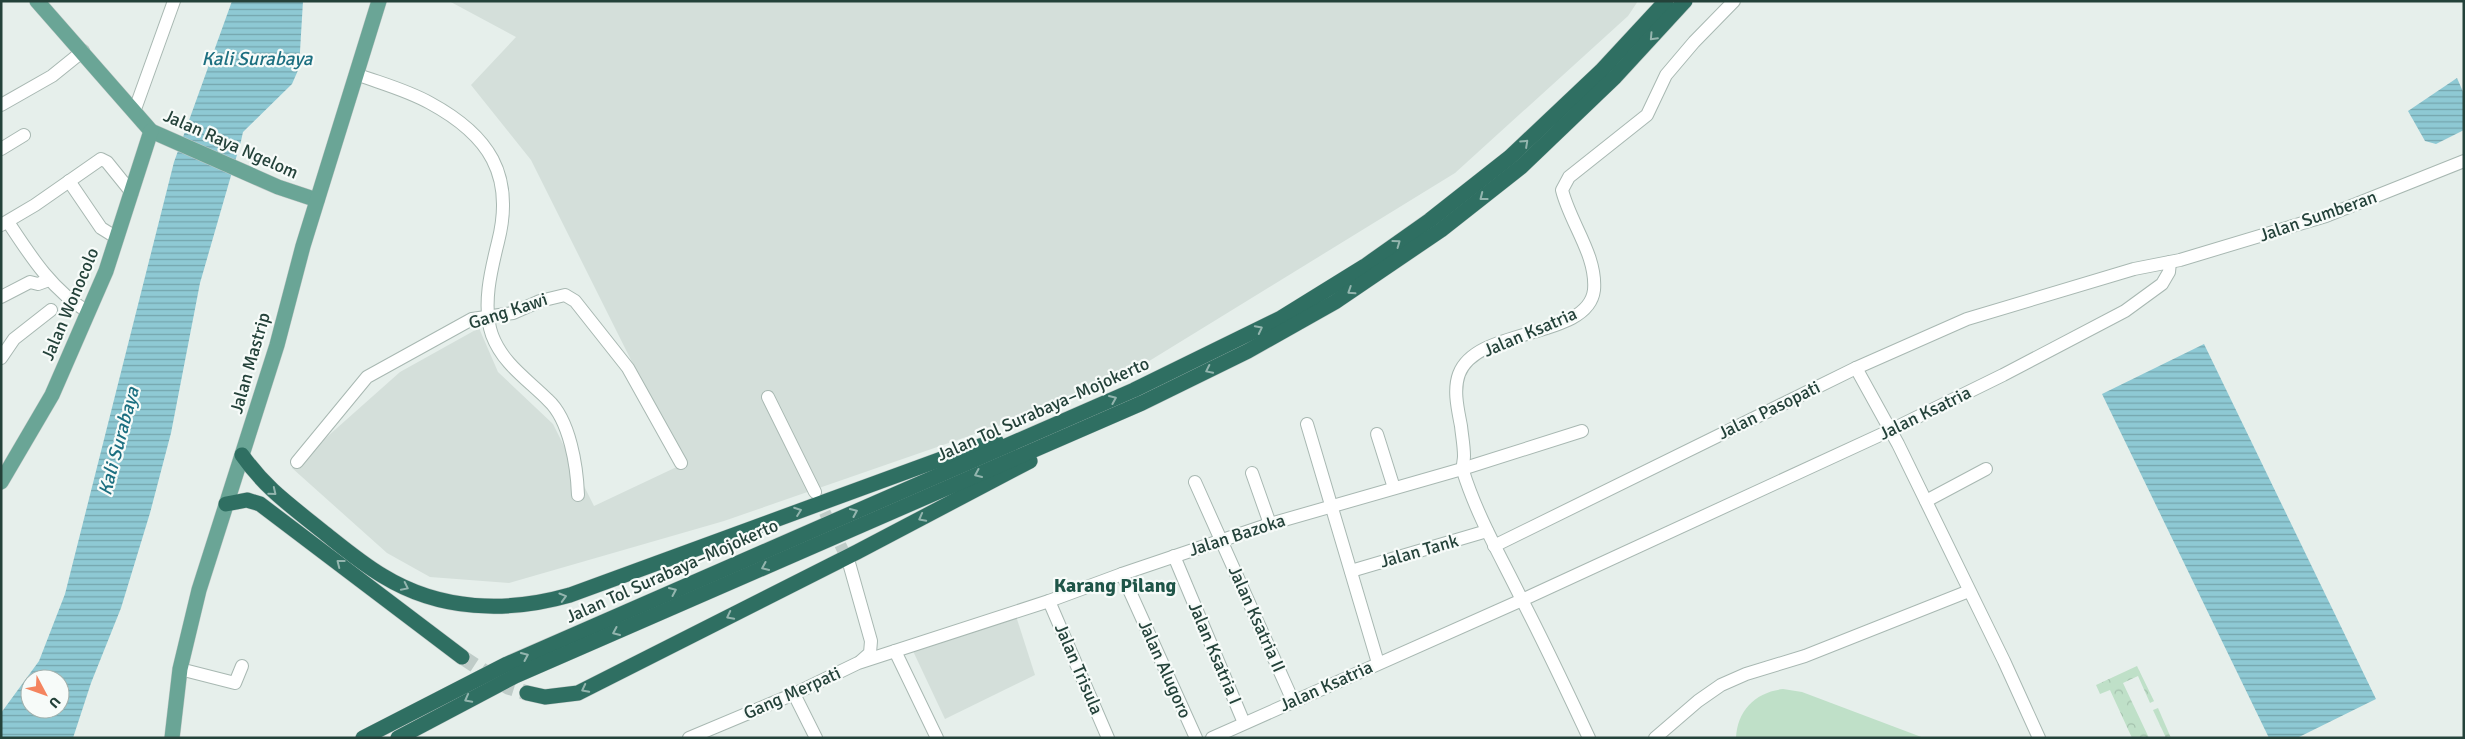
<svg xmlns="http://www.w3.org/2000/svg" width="2465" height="739" font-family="Signika,sans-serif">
	<defs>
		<pattern id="forest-crowns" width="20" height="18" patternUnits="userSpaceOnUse" patternTransform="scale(1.25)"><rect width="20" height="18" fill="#bfe0c8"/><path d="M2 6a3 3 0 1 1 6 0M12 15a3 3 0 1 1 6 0" fill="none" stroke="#a4c1ad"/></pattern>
		<pattern id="water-rules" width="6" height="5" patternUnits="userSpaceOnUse" patternTransform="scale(1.25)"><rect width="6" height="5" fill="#8ec9d4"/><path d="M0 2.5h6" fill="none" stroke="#74a5ad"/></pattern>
	</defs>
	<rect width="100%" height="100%" fill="#e6efeb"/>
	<g fill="#d4dfda">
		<path d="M 449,1 L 640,2 L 1638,1 L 1628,16 L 1455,173 L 1102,390 L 724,521 L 509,583 L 430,577 L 387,553 L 292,468 L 400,372 L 479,328 L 498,372 L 553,424 L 594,506 L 683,464 L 531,160 L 471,85 L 516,37 Z"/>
		<path d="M 1016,616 L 1035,675 L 945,719 L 913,651 Z"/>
	</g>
	<path fill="#bfe0c8" d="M 1783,689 L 1802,692 L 1924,738 L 1736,738 C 1737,710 1756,692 1783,689 Z"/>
	<g fill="url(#forest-crowns)">
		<path d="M 2137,666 L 2154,701 L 2150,703 L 2138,676 L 2123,683 L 2149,738 L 2132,738 L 2110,690 L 2100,694 L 2096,685 Z"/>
		<path d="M 2158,708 L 2171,738 L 2166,738 L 2153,710 Z"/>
	</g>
	<g fill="url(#water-rules)" fill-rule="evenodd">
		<path d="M 232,1 L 303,1 L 299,68 L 292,84 L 243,132 L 241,141 L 200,283 L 171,433 L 150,513 L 121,608 L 91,683 L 73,738 L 1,738 L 1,713 L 39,661 L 65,594 L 174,162 ZM 30,679 L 60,679 L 60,709 L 30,709 Z"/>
		<path d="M 2457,78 L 2464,94 L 2464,130 L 2436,144 L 2425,141 L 2408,111 Z"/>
		<path d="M 2204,344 L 2376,699 L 2297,738 L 2269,738 L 2102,394 Z"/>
	</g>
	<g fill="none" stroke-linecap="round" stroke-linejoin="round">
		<path stroke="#bfccc8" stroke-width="12" stroke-dasharray="12 6" stroke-linecap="butt" d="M 817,496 L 849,563"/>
		<path stroke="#bfccc8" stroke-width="15" stroke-dasharray="15 8" stroke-linecap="butt" d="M 462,657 L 508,687 L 527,693"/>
		<defs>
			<g id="minor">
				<path d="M 356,74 C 380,83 407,90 430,103 C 489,135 515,175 498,242 C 491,270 482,306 492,335 C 503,364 527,379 548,400 C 570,420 577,467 578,495"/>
				<path d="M 1,105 L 52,76 L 83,51"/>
				<path d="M 134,112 L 174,1"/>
				<path d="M 1,149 L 24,135"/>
				<path d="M 69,181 L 101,228 L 117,238"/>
				<path d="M 8,222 C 31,257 52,290 88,312"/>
				<path d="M 1,225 L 35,205 L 101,159 L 107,162 L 132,193"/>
				<path d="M 1,297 L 30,282 L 38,284 L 49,280"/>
				<path d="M 1,358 L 14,339 L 51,310"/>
				<path d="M 1856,368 L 1898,444 L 2004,661 L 2039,738"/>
				<path d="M 768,397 L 815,492"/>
				<path d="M 1307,424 L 1378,663"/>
				<path d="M 1377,434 L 1394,488"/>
				<path d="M 297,462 L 367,377 L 472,319 L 513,313 L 540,301 L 565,295 L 575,301 L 628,368 L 681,463"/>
				<path d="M 1252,473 L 1270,524"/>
				<path d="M 1195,482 L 1293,701"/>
				<path d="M 1926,501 L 1986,469"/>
				<path d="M 1494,546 L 1856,368 L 1967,319 L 2134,269 L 2180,260 L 2326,216 L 2464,161"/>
				<path d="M 1174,556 L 1244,723"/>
				<path d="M 849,563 L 871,641 L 870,653 L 861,661"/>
				<path d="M 1351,571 L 1487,531"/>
				<path d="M 1122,574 L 1196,738"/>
				<path d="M 1049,601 L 1108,738"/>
				<path d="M 895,651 L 937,738"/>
				<path d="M 180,669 L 235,683 L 242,666"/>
				<path d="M 794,694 L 816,738"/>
				<path d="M 689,738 L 794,694 L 858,663 L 1049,601 L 1122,574 L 1270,524 L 1462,469 L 1582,431"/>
				<path d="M 1212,738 L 1522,600 L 1891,430 L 2003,375 L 2125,311 L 2162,284 L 2169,272 L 2170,262"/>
				<path d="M 1589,738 C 1567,691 1545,644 1521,598 C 1501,557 1477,516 1463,471 C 1462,466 1464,461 1464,456 C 1464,446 1462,436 1461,426 C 1458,410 1453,390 1459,374 C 1477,326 1588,340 1594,290 C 1597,255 1570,223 1562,190 L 1569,177 L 1647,115 L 1666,75 L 1694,42 L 1734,1"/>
				<path d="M 1655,738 L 1698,701 L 1721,685 L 1746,674 L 1805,656 L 1969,591"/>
			</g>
			<g id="major">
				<path d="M 37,1 L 151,131 L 278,187 L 317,200"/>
				<path d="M 1,482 L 52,395 L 106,271 L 151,131"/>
				<path d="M 172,738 L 180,669 L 199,590 L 277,345 L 303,246 L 379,1"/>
			</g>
			<g id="highway">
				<path d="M 242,455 C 266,489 290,505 322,531 C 341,546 361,563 383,576 C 440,611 507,613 570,595 L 955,454 L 996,441"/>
				<path d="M 226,504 L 247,500 L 260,504 L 462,657"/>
				<path d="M 527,693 L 545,697 L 578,693 L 857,552 L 1030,461"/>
				<path d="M 363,738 L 507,664 L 1134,390 L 1281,318 L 1365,266 L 1430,220 L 1510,157 L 1601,71 L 1666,1"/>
				<path d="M 398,738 L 515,676 L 1142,403 L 1248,351 L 1335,302 L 1441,230 L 1521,167 L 1615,77 L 1685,1"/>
			</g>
		</defs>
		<use href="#minor" stroke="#a8b8b2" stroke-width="14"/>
		<use href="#major" stroke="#c2cac8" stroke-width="16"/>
		<use href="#highway" stroke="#c2cac8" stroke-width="16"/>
		<use href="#minor" stroke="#fff" stroke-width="12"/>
		<use href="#major" stroke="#6aa596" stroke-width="15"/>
		<use href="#highway" stroke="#2f6f62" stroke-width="15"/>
	</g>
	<defs><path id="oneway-chevron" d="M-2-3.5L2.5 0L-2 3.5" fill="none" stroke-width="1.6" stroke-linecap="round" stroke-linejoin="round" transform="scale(1.25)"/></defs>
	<g stroke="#93b5ae">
		<use href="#oneway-chevron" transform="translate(1653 37) rotate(133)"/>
		<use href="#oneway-chevron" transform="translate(1525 143) rotate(-43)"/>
		<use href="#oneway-chevron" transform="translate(1483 197) rotate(142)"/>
		<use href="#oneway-chevron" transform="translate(1397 243) rotate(-36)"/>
		<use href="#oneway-chevron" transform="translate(1351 291) rotate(147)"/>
		<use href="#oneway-chevron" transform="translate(1259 329) rotate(-27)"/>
		<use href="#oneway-chevron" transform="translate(1209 370) rotate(154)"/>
		<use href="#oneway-chevron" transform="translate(1113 399) rotate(-23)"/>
		<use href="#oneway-chevron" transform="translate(978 474) rotate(156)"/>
		<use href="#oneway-chevron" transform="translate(273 492) rotate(39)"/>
		<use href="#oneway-chevron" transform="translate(798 511) rotate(-20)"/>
		<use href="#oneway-chevron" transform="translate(854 512) rotate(-24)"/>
		<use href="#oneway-chevron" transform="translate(922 518) rotate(152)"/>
		<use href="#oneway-chevron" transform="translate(340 563) rotate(-142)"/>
		<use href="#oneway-chevron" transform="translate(765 567) rotate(156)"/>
		<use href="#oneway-chevron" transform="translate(405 587) rotate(26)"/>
		<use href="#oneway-chevron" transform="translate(673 591) rotate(-24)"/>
		<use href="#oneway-chevron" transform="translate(563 597) rotate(-16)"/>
		<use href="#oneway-chevron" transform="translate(730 616) rotate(153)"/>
		<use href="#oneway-chevron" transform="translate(616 632) rotate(156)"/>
		<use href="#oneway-chevron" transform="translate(525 656) rotate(-24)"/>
		<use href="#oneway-chevron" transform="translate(585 689) rotate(153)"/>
		<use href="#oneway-chevron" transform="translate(468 699) rotate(152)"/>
	</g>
	<g text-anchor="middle" stroke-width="4.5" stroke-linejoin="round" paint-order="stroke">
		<g font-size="18" fill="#24423a" stroke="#f7fbf9">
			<text transform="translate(231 144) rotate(24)" y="6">Jalan Raya Ngelom</text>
			<text transform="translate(2318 216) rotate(-19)" y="6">Jalan Sumberan</text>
			<text transform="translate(70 304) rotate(-67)" y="6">Jalan Wonocolo</text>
			<text transform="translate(508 311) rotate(-18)" y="6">Gang Kawi</text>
			<text transform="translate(1530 332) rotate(-23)" y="6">Jalan Ksatria</text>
			<text transform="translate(250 363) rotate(-74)" y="6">Jalan Mastrip</text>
			<text transform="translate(1043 409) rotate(-24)" y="6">Jalan Tol Surabaya–Mojokerto</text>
			<text transform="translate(1769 410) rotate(-26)" y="6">Jalan Pasopati</text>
			<text transform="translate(1925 413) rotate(-26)" y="6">Jalan Ksatria</text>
			<text transform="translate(1237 535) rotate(-18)" y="6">Jalan Bazoka</text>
			<text transform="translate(1419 551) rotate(-16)" y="6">Jalan Tank</text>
			<text transform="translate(672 571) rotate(-24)" y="6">Jalan Tol Surabaya–Mojokerto</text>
			<text transform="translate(1257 619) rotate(66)" y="6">Jalan Ksatria II</text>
			<text transform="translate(1215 653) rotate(67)" y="6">Jalan Ksatria I</text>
			<text transform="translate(1079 669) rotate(67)" y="6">Jalan Trisula</text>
			<text transform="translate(1165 669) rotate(66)" y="6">Jalan Alugoro</text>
			<text transform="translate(1326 686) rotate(-24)" y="6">Jalan Ksatria</text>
			<text transform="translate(792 693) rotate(-24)" y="6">Gang Merpati</text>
		</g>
		<g font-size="19" font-style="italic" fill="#1c6f80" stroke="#f7fbf9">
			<text x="257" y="65">Kali Surabaya</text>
			<text transform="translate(118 441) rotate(-75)" y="7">Kali Surabaya</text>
		</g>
		<g font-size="20" font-weight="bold" fill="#1f5548" stroke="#f7fbf9">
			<text x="1115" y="592">Karang Pilang</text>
		</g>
	</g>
	<rect width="2465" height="739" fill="none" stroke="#24423a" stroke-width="5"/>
	<g transform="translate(45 694) rotate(131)"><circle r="24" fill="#f7fbf9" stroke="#a3b1ad"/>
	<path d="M0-4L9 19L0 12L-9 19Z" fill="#f4845f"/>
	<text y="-8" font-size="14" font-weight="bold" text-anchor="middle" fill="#24423a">U</text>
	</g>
</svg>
